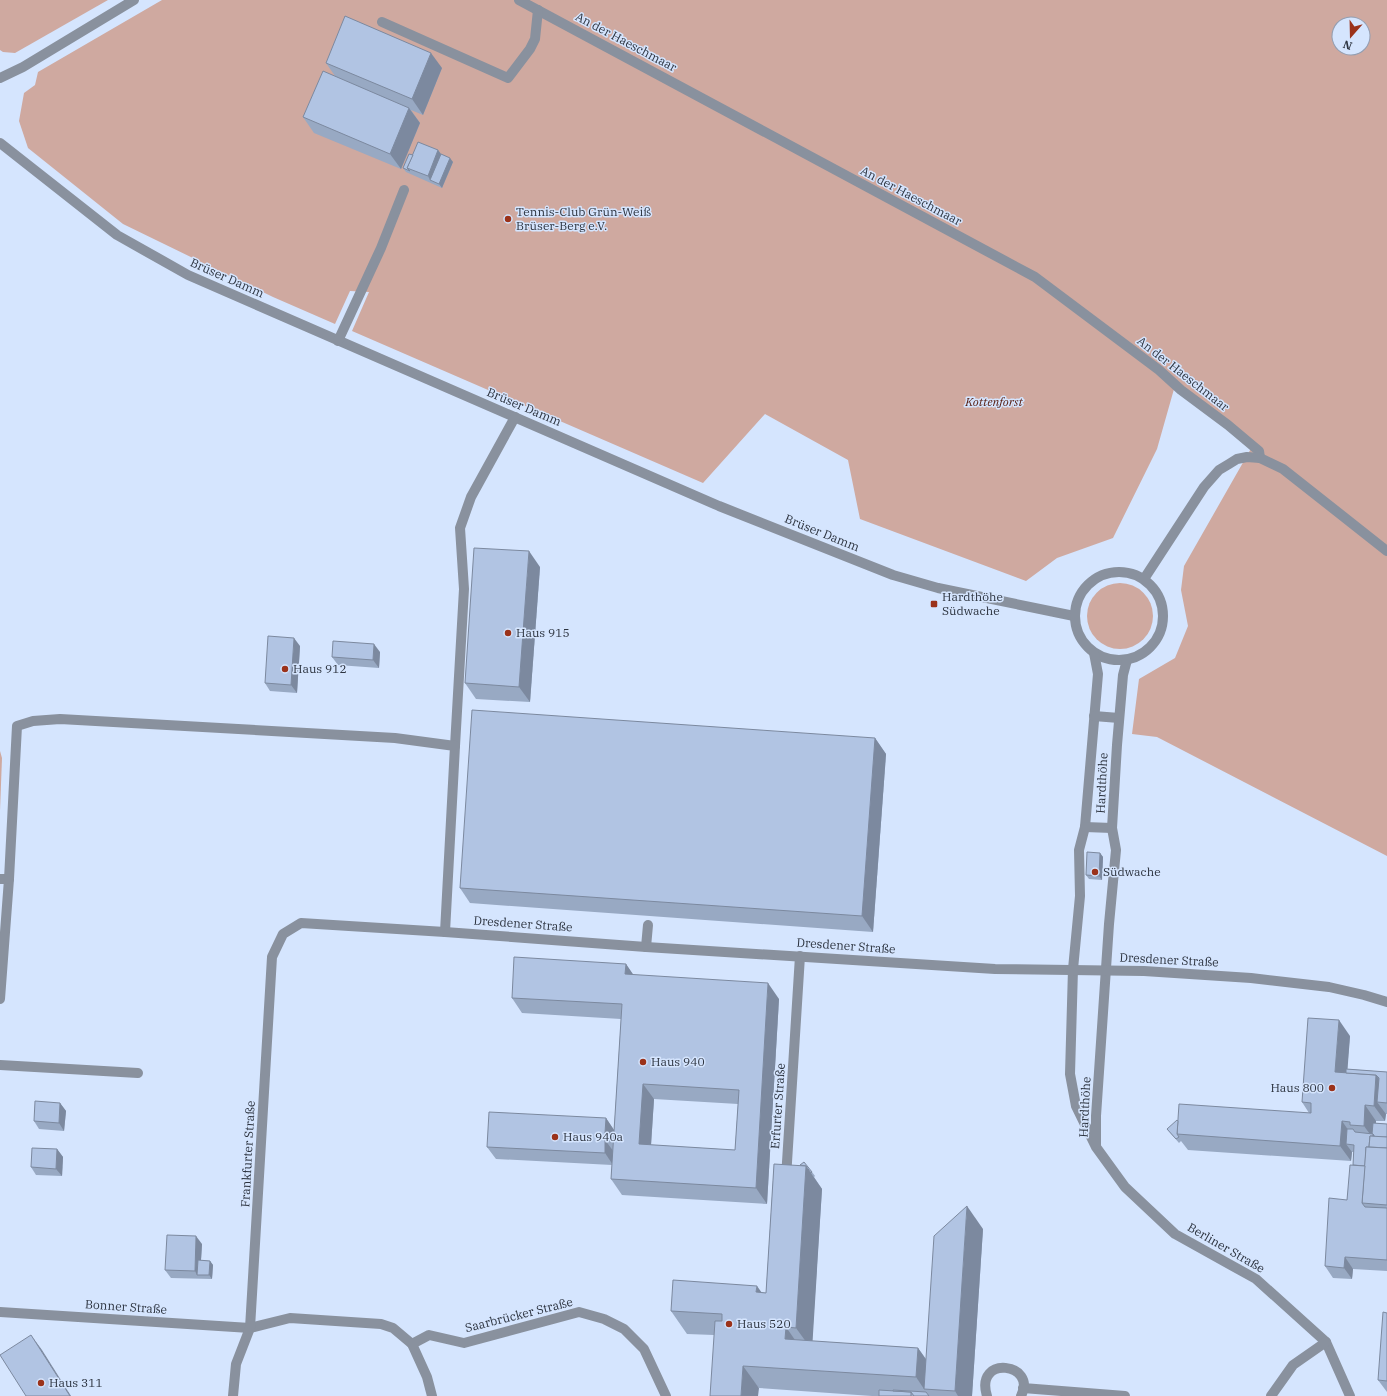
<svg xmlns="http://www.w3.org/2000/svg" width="1387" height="1396" font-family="'IBM Plex Serif',serif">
	<rect width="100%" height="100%" fill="#d5e5fe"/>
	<g fill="#cfa9a0" fill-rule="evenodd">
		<path d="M 0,0 L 108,0 L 15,53 L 3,52 L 0,50 Z"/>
		<path d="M 162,0 L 1387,0 L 1387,856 L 1157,737 L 1132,734 L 1139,679 L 1175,658 L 1188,626 L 1181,590 L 1184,566 L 1253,445 L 1176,382 L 1157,449 L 1113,538 L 1057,558 L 1026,581 L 860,519 L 848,460 L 765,414 L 703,483 L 352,331 L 369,292 L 350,291 L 335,324 L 273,297 L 123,224 L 28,148 L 19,121 L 24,93 L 35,85 L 38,72 ZM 1339,24 L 1363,24 L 1363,48 L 1339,48 Z"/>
		<circle cx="1120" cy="616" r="33"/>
		<path d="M 0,751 L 2,758 L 0,811 Z"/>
	</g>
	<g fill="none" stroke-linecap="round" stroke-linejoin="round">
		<g stroke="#89919e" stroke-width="10">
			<path d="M 519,0 L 1035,277 L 1159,370 L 1181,390 L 1228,425 L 1253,446 L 1259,451 L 1260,458"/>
			<path d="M 382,22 L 508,78 L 530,49 L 535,39 L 538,10"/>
			<path d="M 0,78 L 23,67 L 134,0"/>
			<path d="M 0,143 L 117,235 L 188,275 L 719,506 L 893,575 L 938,588 L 1074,616"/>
			<path d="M 338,341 L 381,248 L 404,190"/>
			<circle cx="1119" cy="616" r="44"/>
			<path d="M 1144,579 L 1204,487 L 1219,470 L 1229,464 L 1237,459 L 1247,457 L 1260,458 L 1283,469 L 1387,551"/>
			<path d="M 1094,653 L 1098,674 L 1085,827 L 1079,850 L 1080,896 L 1073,969 L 1070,1074 L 1076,1106 L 1096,1147 L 1125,1187 L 1175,1234 L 1256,1279 L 1326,1342 L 1350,1396"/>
			<path d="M 1094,716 L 1119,718"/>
			<path d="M 455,746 L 464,589 L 460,528 L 471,497 L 515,417"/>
			<path d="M 1085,827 L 1112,828"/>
			<path d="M 0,879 L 9,879 L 0,999"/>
			<path d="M 9,879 L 17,726 L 33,721 L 60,719 L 395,738 L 455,746 L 445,932"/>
			<path d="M 646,947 L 648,925"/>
			<path d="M 0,1065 L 138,1073"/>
			<path d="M 1096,1145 L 1096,1116 L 1109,924 L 1116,850 L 1112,828 L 1117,745 L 1123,675 L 1127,660"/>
			<path d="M 786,1178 L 800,956"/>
			<path d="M 0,1312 L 250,1328 L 290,1318 L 381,1324 L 393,1328 L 412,1344 L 427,1377 L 432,1396"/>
			<path d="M 412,1344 L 429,1335 L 464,1343 L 579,1312 L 604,1319 L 624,1329 L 644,1349 L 666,1396"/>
			<path d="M 1023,1388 L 1125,1396"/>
			<path d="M 233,1396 L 236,1364 L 250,1328 L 272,957 L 283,934 L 301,923 L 445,932 L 646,947 L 995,969 L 1144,971 L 1251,978 L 1329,987 L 1364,995 L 1387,1002"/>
			<path d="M 987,1396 C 974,1354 1038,1363 1021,1396"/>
			<path d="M 1271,1396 L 1293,1365 L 1326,1342"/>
		</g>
	</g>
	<g fill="#98a9c3" fill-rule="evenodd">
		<path d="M 326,63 L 442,68 L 423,115 L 411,110 L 420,123 L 401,169 L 314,133 L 303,117 L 335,76 Z"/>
		<path d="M 438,150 L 441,154 L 453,162 L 442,188 L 406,172 L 403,168 Z"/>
		<path d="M 540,567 L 530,702 L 476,699 L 465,683 Z"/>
		<path d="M 300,646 L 297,693 L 270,691 L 265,683 Z"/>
		<path d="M 380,652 L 379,668 L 338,665 L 332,657 Z"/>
		<path d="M 875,738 L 886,754 L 873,932 L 470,903 L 460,888 Z"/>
		<path d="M 1100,853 L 1103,857 L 1102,880 L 1089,879 L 1086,875 Z"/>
		<path d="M 626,964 L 633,975 L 779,999 L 767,1204 L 622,1195 L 611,1179 L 612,1165 L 496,1159 L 487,1147 L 606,1118 L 614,1130 L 621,1019 L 522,1013 L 512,998 ZM 654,1099 L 738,1104 L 735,1150 L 651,1145 Z"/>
		<path d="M 1350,1036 L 1347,1069 L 1387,1072 L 1387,1114 L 1386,1114 L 1385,1121 L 1376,1121 L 1376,1123 L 1387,1124 L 1387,1271 L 1353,1269 L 1352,1279 L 1333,1278 L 1325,1266 L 1347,1200 L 1353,1165 L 1354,1152 L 1352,1152 L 1351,1161 L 1188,1150 L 1181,1141 L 1179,1143 L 1167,1129 L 1309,1113 L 1302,1102 Z"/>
		<path d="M 60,1103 L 66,1111 L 64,1131 L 39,1129 L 34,1121 Z"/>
		<path d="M 57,1149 L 63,1157 L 62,1176 L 36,1175 L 31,1167 Z"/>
		<path d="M 774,1164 L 812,1172 L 815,1176 L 814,1177 L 822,1189 L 812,1341 L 918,1348 L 926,1359 L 983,1229 L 972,1396 L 872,1396 L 759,1388 L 714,1335 L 687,1334 L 671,1311 L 762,1292 L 766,1293 Z"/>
		<path d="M 202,1244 L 201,1260 L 210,1261 L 213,1265 L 212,1279 L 171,1278 L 165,1270 Z"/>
		<path d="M 1387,1313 L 1387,1392 L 1378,1380 Z"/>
	</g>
	<g fill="#7c899f">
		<path d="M 431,53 L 442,68 L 423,115 L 412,99 Z"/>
		<path d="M 409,108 L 420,123 L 401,169 L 390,154 Z"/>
		<path d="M 438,150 L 444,158 L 430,180 L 428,176 Z"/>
		<path d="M 450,158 L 453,162 L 442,188 L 439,184 Z"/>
		<path d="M 529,551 L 540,567 L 530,702 L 519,687 Z"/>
		<path d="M 294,638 L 300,646 L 297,693 L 291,685 Z"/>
		<path d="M 374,644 L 380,652 L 379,668 L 373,660 Z"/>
		<path d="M 875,738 L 886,754 L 873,932 L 862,916 Z"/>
		<path d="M 1100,853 L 1103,857 L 1102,880 L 1099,876 Z"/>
		<path d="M 626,964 L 637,980 L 625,974 Z"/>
		<path d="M 768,983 L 779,999 L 767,1204 L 756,1188 Z"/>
		<path d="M 1339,1020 L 1350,1036 L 1347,1076 L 1335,1072 Z"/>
		<path d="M 1376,1075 L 1387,1090 L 1377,1102 L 1386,1114 L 1385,1121 L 1374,1106 Z"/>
		<path d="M 643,1084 L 654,1099 L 650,1160 L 639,1144 Z"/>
		<path d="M 60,1103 L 66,1111 L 64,1131 L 59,1123 Z"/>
		<path d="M 1365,1105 L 1376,1121 L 1375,1136 L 1379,1142 L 1372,1137 L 1364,1126 Z"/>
		<path d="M 606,1118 L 614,1130 L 613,1141 L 605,1133 Z"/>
		<path d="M 1342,1121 L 1353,1137 L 1346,1144 L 1352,1152 L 1351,1161 L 1340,1146 Z"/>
		<path d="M 605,1140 L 614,1152 L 613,1165 L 605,1153 Z"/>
		<path d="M 57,1149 L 63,1157 L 62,1176 L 56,1169 Z"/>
		<path d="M 806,1166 L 822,1189 L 812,1350 L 796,1328 Z"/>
		<path d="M 967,1206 L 983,1229 L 972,1396 L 958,1396 L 955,1391 Z"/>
		<path d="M 196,1236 L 202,1244 L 200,1275 L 197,1275 L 195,1271 Z"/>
		<path d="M 1345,1257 L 1353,1269 L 1352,1279 L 1344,1268 Z"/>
		<path d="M 210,1261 L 213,1265 L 212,1279 L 209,1275 Z"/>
		<path d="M 757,1286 L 773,1308 L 756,1292 Z"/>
		<path d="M 786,1327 L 802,1350 L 785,1339 Z"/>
		<path d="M 31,1335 L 42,1350 L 71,1396 L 70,1396 Z"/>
		<path d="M 918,1348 L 934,1371 L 924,1389 L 916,1377 Z"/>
		<path d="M 743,1366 L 759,1388 L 758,1396 L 741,1396 Z"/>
	</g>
	<g fill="#b1c4e3" stroke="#7c899f" fill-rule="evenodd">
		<path d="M 345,16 L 431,53 L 412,99 L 326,63 Z"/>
		<path d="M 323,71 L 409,108 L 390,154 L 303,117 Z"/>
		<path d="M 418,142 L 438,150 L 428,176 L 407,168 Z"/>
		<path d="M 409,154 L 413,155 L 407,168 L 410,171 L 403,168 Z"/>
		<path d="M 441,154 L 450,158 L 439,184 L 430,180 Z"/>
		<path d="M 474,548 L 529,551 L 519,687 L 465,683 Z"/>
		<path d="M 268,636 L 294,638 L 291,685 L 265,683 Z"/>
		<path d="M 333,641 L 374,644 L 373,660 L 332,657 Z"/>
		<path d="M 472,710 L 875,738 L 862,916 L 460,888 Z"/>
		<path d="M 1087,852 L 1100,853 L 1099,876 L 1086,875 Z"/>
		<path d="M 514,957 L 626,964 L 625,974 L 768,983 L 756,1188 L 611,1179 L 622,1004 L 512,998 ZM 643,1084 L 739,1090 L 735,1150 L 639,1144 Z"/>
		<path d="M 1308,1018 L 1339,1020 L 1335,1072 L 1376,1075 L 1374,1106 L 1365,1105 L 1364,1126 L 1350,1125 L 1350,1122 L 1342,1121 L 1340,1146 L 1177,1134 L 1179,1104 L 1311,1113 L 1311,1103 L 1302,1102 Z"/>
		<path d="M 1346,1069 L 1387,1072 L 1387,1103 L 1377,1102 L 1379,1078 L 1376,1075 L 1346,1073 Z"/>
		<path d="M 35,1101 L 60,1103 L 59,1123 L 34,1121 Z"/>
		<path d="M 489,1112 L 606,1118 L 605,1133 L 614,1133 L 613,1141 L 605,1140 L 605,1153 L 487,1147 Z"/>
		<path d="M 1177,1120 L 1178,1121 L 1177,1134 L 1179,1137 L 1176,1139 L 1167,1129 Z"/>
		<path d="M 1373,1123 L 1387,1124 L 1387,1137 L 1375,1137 L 1373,1134 L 1372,1134 Z"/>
		<path d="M 1347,1129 L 1353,1129 L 1355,1132 L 1373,1134 L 1373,1136 L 1370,1136 L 1369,1147 L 1366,1147 L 1365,1166 L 1353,1165 L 1354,1145 L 1346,1144 Z"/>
		<path d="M 1370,1136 L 1387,1137 L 1387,1148 L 1369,1147 Z"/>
		<path d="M 1366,1147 L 1387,1148 L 1387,1205 L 1362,1203 Z"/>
		<path d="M 32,1148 L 57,1149 L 56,1169 L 31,1167 Z"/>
		<path d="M 804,1162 L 812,1172 L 811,1173 L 806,1166 L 800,1165 Z"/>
		<path d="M 774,1164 L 806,1166 L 796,1328 L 786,1327 L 785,1339 L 918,1348 L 916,1377 L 743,1366 L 741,1396 L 710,1396 L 715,1321 L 722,1321 L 722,1314 L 671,1311 L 673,1280 L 757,1286 L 756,1292 L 766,1293 Z"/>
		<path d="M 1350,1165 L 1365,1166 L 1362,1203 L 1365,1207 L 1387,1208 L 1387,1260 L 1345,1257 L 1344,1268 L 1325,1266 L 1329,1198 L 1347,1200 Z"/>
		<path d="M 967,1206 L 955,1391 L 924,1389 L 934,1236 Z"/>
		<path d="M 167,1235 L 196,1236 L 195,1271 L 165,1270 Z"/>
		<path d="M 198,1260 L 210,1261 L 209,1275 L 197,1275 Z"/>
		<path d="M 1383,1312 L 1387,1313 L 1387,1381 L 1378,1380 Z"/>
		<path d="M 31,1335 L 70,1396 L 26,1396 L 0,1355 Z"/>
		<path d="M 879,1390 L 911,1392 L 911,1396 L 879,1396 Z"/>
		<path d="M 893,1390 L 926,1392 L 929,1396 L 914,1396 L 911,1392 L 893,1391 Z"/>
	</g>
	<g fill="#9b321a" stroke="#d5e5fe" stroke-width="1.5">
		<circle cx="508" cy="219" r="4"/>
		<rect x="930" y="600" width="8" height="8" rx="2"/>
		<circle cx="508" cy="633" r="4"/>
		<circle cx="285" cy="669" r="4"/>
		<circle cx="1095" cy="872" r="4"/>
		<circle cx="643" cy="1062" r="4"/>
		<circle cx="1332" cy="1088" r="4"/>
		<circle cx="555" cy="1137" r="4"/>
		<circle cx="729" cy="1324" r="4"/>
		<circle cx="41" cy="1383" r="4"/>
	</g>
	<g text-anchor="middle" stroke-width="3" stroke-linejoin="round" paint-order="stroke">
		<g font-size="12" fill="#2d3440" stroke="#d5e5fe">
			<text transform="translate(626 42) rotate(28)" y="4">An der Haeschmaar</text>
			<text transform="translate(911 196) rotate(28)" y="4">An der Haeschmaar</text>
			<text transform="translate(227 278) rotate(24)" y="4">Brüser Damm</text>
			<text transform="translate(1183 374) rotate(38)" y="4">An der Haeschmaar</text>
			<text transform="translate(524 407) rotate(23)" y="4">Brüser Damm</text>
			<text transform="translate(822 533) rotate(22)" y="4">Brüser Damm</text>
			<text transform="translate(1102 783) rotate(-87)" y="4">Hardthöhe</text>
			<text transform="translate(523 924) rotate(4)" y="4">Dresdener Straße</text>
			<text transform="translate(846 946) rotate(4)" y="4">Dresdener Straße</text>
			<text transform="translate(1169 960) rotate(3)" y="4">Dresdener Straße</text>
			<text transform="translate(778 1106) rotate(-86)" y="4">Erfurter Straße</text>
			<text transform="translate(1085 1107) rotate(-87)" y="4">Hardthöhe</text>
			<text transform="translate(248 1154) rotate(-87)" y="4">Frankfurter Straße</text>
			<text transform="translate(1226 1248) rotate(30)" y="4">Berliner Straße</text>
			<text transform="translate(126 1307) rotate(4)" y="4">Bonner Straße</text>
			<text transform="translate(519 1315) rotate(-14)" y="4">Saarbrücker Straße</text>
		</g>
		<g font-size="12" fill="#2d3440" stroke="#d5e5fe" text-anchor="start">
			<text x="516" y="216">Tennis-Club Grün-Weiß<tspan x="516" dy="14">Brüser-Berg e.V.</tspan></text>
			<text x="942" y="601">Hardthöhe<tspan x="942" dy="14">Südwache</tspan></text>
			<text x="516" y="637">Haus 915</text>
			<text x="293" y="673">Haus 912</text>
			<text x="1103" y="876">Südwache</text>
			<text x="651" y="1066">Haus 940</text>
			<text x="1324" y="1092" text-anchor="end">Haus 800</text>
			<text x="563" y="1141">Haus 940a</text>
			<text x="737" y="1328">Haus 520</text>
			<text x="49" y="1387">Haus 311</text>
		</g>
		<g font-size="12" font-style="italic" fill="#551a0d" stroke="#d5e5fe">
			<text x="994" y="406">Kottenforst</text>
		</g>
	</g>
	<g transform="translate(1351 36) rotate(200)"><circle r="19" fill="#d5e5fe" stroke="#929eb2"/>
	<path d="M0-3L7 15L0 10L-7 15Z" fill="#9b321a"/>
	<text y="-6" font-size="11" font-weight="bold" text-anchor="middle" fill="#2d3440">N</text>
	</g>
</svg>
